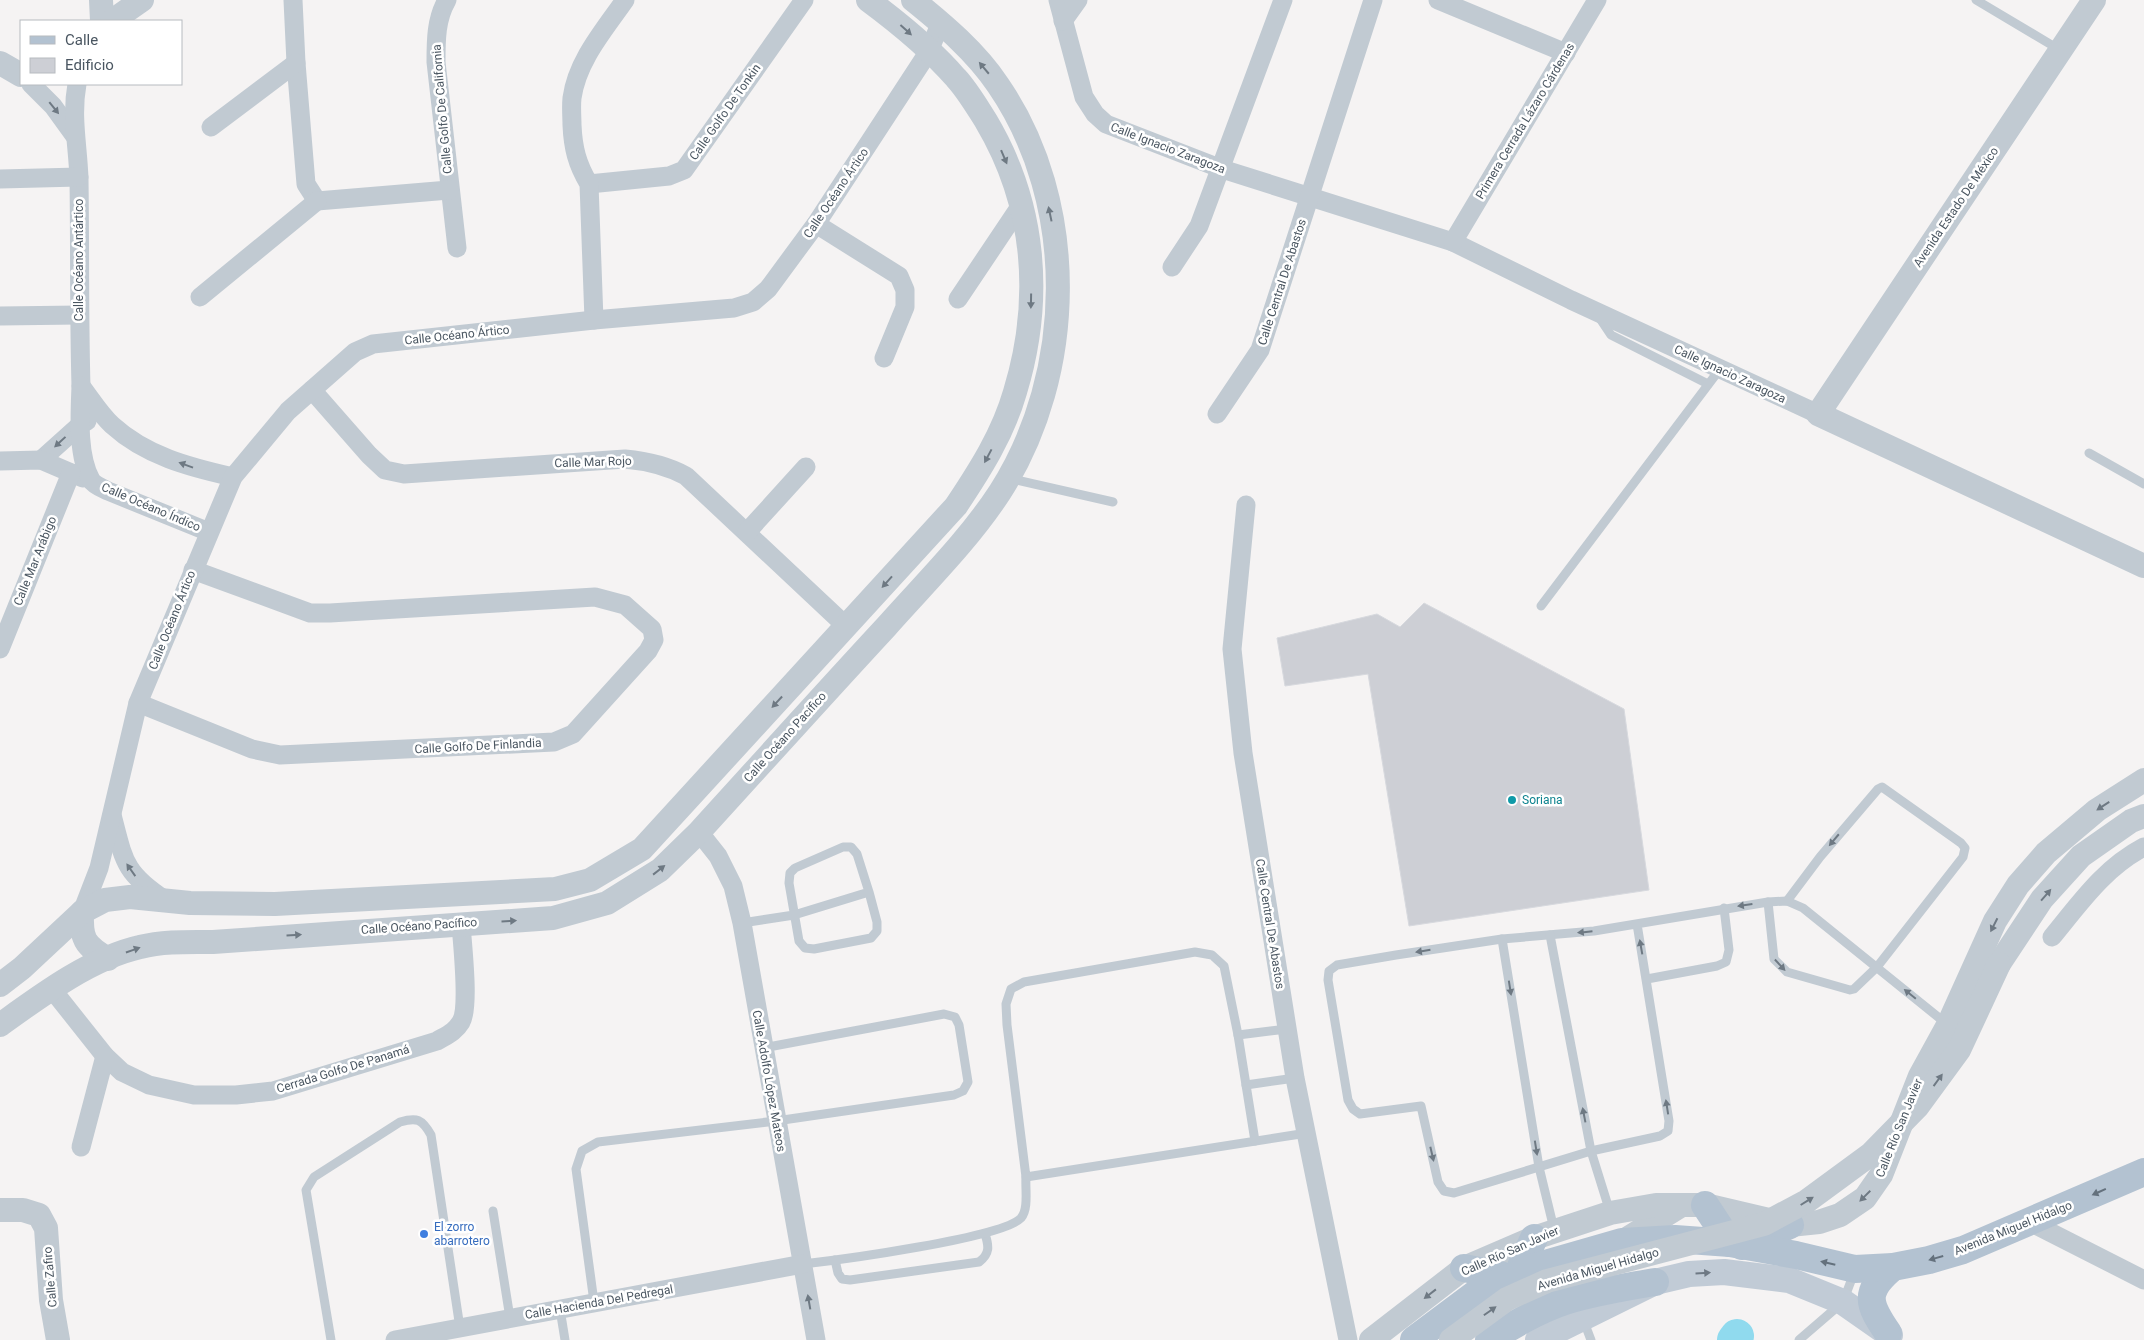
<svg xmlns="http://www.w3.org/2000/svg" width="2144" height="1340" font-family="Roboto,sans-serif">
	<rect width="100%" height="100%" fill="#f5f3f3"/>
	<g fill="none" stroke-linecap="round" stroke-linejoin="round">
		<path stroke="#90daee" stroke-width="34" d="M 1734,1340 L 1737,1336"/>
	</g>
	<path fill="#cdcfd5" stroke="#d7d9de" d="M 1424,603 L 1624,709 L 1649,890 L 1409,926 L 1368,674 L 1285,686 L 1277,638 L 1377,614 L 1400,627 Z"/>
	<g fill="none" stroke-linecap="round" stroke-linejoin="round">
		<g stroke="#c1cad2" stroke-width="9">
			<path d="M 1976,0 L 2060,50"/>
			<path d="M 1599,317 L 1611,335 L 1708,384"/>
			<path d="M 2089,453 L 2144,484"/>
			<path d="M 1008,478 L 1113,502"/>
			<path d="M 1541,606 L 1720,369"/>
			<path d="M 1768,902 L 1774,959 L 1787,972 L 1850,990 L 1854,989 L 1877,967 L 1963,857 L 1965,848 L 1961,843 L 1882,787 L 1878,789 L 1820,857 L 1787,901"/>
			<path d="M 742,923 L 794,915 L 869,892 L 857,854 L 851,847 L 843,847 L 795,868 L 790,873 L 789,883 L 799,941 L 805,948 L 814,949 L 871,938 L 877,931 L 877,922 L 869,892"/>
			<path d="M 1637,924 L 1669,1121 L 1668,1131 L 1660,1136 L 1591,1151 L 1454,1193 L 1444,1191 L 1438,1182 L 1421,1106 L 1360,1114 L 1353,1109 L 1348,1100 L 1328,980 L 1329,971 L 1337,965 L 1396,955 L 1502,939 L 1594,931 L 1768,902 L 1787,901 L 1803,908 L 1948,1025"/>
			<path d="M 1550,935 L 1591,1151 L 1610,1212"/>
			<path d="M 1502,939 L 1539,1167 L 1554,1229"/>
			<path d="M 1647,979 L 1717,966 L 1726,962 L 1729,950 L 1724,908"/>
			<path d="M 1287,1029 L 1238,1035 L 1224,966 L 1212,955 L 1195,952 L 1024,982 L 1011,989 L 1006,1004 L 1007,1025 L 1026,1177 L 1307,1133"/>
			<path d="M 1238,1035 L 1255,1141"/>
			<path d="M 1246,1085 L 1295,1078"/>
			<path d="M 493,1211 L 510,1318"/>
			<path d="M 835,1260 L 838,1273 L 842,1279 L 850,1280 L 979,1262 C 990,1254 989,1246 985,1234"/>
			<path d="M 803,1264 C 839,1260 1002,1238 1021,1218 C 1029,1209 1025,1188 1026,1177"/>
			<path d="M 594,1302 L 576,1169 L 582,1151 L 598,1142 L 776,1121 L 954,1095 L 963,1091 L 968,1082 L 959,1025 L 955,1017 L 944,1014 L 763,1048"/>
			<path d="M 560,1309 L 565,1340"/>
			<path d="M 1583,1319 L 1591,1340"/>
			<path d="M 331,1340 L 306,1190 L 314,1177 L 400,1122 C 417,1117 422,1119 431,1135 L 460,1328"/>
			<path d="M 1799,1340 L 1843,1302 L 1854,1273"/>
		</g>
		<g stroke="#c1cad2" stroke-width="19">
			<path d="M 293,0 L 296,63 L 306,184 L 317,201"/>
			<path d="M 447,0 C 436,19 436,40 436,62 L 457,248"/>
			<path d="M 1058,0 L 1084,97 L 1095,114 L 1106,124 L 1222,169 L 1453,242 L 1571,300 L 1818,414"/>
			<path d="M 1438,0 L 1566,53"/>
			<path d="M 1063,21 L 1078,0"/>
			<path d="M 31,84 L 53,106 L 74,135"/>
			<path d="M 77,84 C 71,117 78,146 79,179 C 80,248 79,317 81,386"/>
			<path d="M 211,127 L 296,63"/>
			<path d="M 0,179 L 79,177"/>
			<path d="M 589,184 L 669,176 L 684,170 L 804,0"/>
			<path d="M 317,201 L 449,190"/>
			<path d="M 816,224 L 899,276 L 905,290 L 905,307 L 884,358"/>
			<path d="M 1453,242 L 1597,0"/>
			<path d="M 1172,267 L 1199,226 L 1283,0"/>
			<path d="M 200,297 L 317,201"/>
			<path d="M 958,299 L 1021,205"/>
			<path d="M 0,316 L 79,315"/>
			<path d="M 594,320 L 589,184 C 577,164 573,148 572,125 C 572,117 571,107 572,98 C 577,61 604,30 625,0"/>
			<path d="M 312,390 L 369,455 L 385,470 L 404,474 L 625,459 C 647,461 666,465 686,476 L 847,627"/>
			<path d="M 1217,414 L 1260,350 L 1373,0"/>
			<path d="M 41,460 L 80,425 L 87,421"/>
			<path d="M 0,461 L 41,460 L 83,478"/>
			<path d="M 1246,505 L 1232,649 L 1243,753 L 1295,1078 L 1348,1340"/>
			<path d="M 209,532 L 108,491 C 102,488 94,485 91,480 C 77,455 80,413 81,386 C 91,399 100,414 112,425 C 146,456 189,467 233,477"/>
			<path d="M 747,532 L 806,467"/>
			<path d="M 0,649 L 71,473"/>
			<path d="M 138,703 L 252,749 L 280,755 L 554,742 L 573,734 L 648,651 L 654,640 L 652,629 L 625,605 L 595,597 L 330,613 L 310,613 L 193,570"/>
			<path d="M 112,815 C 124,861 124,873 165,900"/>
			<path d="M 699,832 L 718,856 L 733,886 L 742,923 L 816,1340"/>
			<path d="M 82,912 L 99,868 L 138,703 L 233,477 L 288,411 L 355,352 L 373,344 L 594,320 L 734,308 L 753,302 L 768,289 L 816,224 L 929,51 L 941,22"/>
			<path d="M 2052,937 C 2080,903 2104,868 2144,847"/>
			<path d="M 51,988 L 105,1056 L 122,1072 L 149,1085 L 194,1095 L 236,1095 L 273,1091 L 437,1041 C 447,1035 455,1032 461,1022 C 470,1007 462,943 461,923"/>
			<path d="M 81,1147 L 105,1056"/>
			<path d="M 2030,1222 L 2144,1280"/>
			<path d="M 395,1340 L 803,1264"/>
		</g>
		<g stroke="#c1cad2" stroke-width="24">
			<path d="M 101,0 L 102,21"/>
			<path d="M 2094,0 L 1818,414 L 2144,566"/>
			<path d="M 112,21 L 142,0"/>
			<path d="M 0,63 L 21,75"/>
			<path d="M 82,912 C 81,939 84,945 108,959"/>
			<path d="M 1999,964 L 2042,899 L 2081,856 L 2131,821 L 2144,816"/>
			<path d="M 0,985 L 22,968 L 82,912 L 105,900 L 130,897 L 190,903 L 275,904 L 555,889 L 590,880 L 642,849 L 956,506 C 980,470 1003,434 1015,392 C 1043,300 1036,205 986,121 C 977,107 968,91 956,78 C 930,48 899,23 868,0"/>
			<path d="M 0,1025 C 40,996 91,958 140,947 C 164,941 188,942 213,942 L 553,918 L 607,903 L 660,870 L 699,832 C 761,764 823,695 886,627 C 925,583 968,541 1000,492 C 1076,373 1079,203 998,85 C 976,52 944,25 913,0"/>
			<path d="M 0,1210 L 23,1210 L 39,1215 L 46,1228 L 51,1300 L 58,1340"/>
			<path d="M 1622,1242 L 1680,1206"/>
			<path d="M 1371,1340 L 1464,1268 L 1534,1238 L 1610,1213 L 1656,1205 L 1705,1205 L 1790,1225 L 1819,1222 L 1840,1215 L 1865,1198 L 1881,1175 L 1920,1076 L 1948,1025 L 1995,921 L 2018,885 L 2046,853 L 2097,810 L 2144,780"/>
		</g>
		<path stroke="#c1cbd6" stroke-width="26" d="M 1538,1340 L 1655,1282 L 1689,1274 L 1724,1272 L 1789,1280 L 1843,1302 L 1890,1335"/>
		<g stroke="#b3c2d1" stroke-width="28">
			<path d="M 1705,1205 L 1730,1243"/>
			<path d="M 1742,1246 L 1790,1225"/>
			<path d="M 1464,1268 L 1509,1277"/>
			<path d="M 1518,1273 L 1534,1238"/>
			<path d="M 1888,1333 C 1868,1304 1863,1292 1893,1267"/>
			<path d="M 1414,1340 L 1481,1290 L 1535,1267 L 1622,1242 L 1675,1239 L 1730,1243 L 1796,1255 L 1855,1269 L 1893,1267 L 1929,1260 L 1963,1250 L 2144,1172"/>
			<path d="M 1489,1340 C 1513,1325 1538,1310 1565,1301 C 1594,1292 1625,1287 1655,1282"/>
		</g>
		<path stroke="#c1cad2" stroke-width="24" d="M 1451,1340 L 1507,1299 L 1547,1281 L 1764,1224 L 1807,1201 L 1871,1154 L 1918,1106 L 1959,1050 L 1999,964"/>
	</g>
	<defs><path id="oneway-solid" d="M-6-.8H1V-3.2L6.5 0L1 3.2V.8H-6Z" transform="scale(1.25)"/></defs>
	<g fill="#6e7983">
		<use href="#oneway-solid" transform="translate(906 30) rotate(42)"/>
		<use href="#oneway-solid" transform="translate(984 68) rotate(-130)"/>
		<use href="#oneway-solid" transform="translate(54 108) rotate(51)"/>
		<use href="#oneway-solid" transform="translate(1004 157) rotate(67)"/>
		<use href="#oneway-solid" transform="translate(1050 214) rotate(-102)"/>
		<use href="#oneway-solid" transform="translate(1031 301) rotate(91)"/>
		<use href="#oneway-solid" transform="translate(60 442) rotate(137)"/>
		<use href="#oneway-solid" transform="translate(988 456) rotate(118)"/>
		<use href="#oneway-solid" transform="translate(186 465) rotate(-160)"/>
		<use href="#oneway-solid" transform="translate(887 582) rotate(132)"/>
		<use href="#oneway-solid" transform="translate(777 702) rotate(133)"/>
		<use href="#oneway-solid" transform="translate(2103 806) rotate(147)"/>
		<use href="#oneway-solid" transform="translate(1834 840) rotate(130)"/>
		<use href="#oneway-solid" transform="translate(131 870) rotate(-125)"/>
		<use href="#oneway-solid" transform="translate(659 870) rotate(-38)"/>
		<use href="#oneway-solid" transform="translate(2046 895) rotate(-49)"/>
		<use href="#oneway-solid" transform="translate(1745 905) rotate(172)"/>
		<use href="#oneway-solid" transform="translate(509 921) rotate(-3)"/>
		<use href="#oneway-solid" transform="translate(1994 925) rotate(117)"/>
		<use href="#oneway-solid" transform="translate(1585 932) rotate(174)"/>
		<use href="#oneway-solid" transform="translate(294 935) rotate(-4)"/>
		<use href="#oneway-solid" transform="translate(1641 947) rotate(-100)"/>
		<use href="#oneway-solid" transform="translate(133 950) rotate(-19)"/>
		<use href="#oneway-solid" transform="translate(1423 951) rotate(171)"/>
		<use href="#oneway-solid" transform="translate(1780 965) rotate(47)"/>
		<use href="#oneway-solid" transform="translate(1510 988) rotate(81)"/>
		<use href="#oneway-solid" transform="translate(1910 994) rotate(-141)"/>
		<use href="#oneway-solid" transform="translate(1938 1080) rotate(-54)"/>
		<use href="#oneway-solid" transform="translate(1667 1107) rotate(-99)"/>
		<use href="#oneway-solid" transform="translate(1584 1115) rotate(-101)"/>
		<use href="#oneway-solid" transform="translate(1536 1148) rotate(81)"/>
		<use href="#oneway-solid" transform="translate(1432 1154) rotate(77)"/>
		<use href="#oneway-solid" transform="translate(1865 1196) rotate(135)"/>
		<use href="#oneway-solid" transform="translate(1807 1201) rotate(-32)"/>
		<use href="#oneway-solid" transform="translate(1430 1294) rotate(142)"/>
		<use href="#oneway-solid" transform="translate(809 1302) rotate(-100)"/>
		<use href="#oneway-solid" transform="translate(1490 1311) rotate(-35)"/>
	</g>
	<g fill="#64717d">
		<use href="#oneway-solid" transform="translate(2099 1192) rotate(156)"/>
		<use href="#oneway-solid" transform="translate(1936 1258) rotate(164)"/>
		<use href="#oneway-solid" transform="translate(1828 1263) rotate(-167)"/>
	</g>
	<use fill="#6e7984" href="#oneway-solid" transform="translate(1703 1273) rotate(-4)"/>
	<circle fill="#0f9aa8" stroke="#fff" stroke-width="2" cx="1512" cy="800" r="5"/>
	<circle fill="#3f7fe0" stroke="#fff" stroke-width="2" cx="424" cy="1234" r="5"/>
	<g text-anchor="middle" stroke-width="5" stroke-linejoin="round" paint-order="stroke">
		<g font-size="12" fill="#4a5661" stroke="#fff">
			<text transform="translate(442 109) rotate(-95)" y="4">Calle Golfo De California</text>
			<text transform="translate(725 112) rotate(-55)" y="4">Calle Golfo De Tonkin</text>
			<text transform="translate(1525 121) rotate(-59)" y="4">Primera Cerrada Lázaro Cárdenas</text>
			<text transform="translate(1168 148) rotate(21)" y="4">Calle Ignacio Zaragoza</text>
			<text transform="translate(836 193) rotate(-56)" y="4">Calle Océano Ártico</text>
			<text transform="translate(1956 207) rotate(-56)" y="4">Avenida Estado De México</text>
			<text transform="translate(79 260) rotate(-90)" y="4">Calle Océano Antártico</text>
			<text transform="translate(1282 282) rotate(-72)" y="4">Calle Central De Abastos</text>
			<text transform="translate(457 335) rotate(-6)" y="4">Calle Océano Ártico</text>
			<text transform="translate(1730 374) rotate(25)" y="4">Calle Ignacio Zaragoza</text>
			<text transform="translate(593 462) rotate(-2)" y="4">Calle Mar Rojo</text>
			<text transform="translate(151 507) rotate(23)" y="4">Calle Océano Índico</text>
			<text transform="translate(35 561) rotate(-68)" y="4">Calle Mar Arábigo</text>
			<text transform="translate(172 620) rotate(-68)" y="4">Calle Océano Ártico</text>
			<text transform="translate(785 737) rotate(-48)" y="4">Calle Océano Pacífico</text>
			<text transform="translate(478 746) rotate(-3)" y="4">Calle Golfo De Finlandia</text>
			<text transform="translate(1270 924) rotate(81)" y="4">Calle Central De Abastos</text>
			<text transform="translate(419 926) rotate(-4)" y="4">Calle Océano Pacífico</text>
			<text transform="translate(343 1069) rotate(-17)" y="4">Cerrada Golfo De Panamá</text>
			<text transform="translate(769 1081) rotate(80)" y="4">Calle Adolfo López Mateos</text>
			<text transform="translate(1899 1128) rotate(-68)" y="4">Calle Río San Javier</text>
			<text transform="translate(2013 1228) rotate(-22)" y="4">Avenida Miguel Hidalgo</text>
			<text transform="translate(1510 1251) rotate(-24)" y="4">Calle Río San Javier</text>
			<text transform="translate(1598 1269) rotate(-16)" y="4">Avenida Miguel Hidalgo</text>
			<text transform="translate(50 1277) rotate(-95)" y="4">Calle Zafiro</text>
			<text transform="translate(599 1302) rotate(-10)" y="4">Calle Hacienda Del Pedregal</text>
		</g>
		<g font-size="12" fill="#0d838f" stroke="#fff" text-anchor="start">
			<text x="1522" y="804">Soriana</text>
		</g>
		<g font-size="12" fill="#366cbe" stroke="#fff" text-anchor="start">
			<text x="434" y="1231">El zorro<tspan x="434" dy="14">abarrotero</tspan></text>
		</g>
	</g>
	<rect x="20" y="20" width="162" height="65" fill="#ffffff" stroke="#b7bbc0"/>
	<rect x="30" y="36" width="25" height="8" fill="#b3c2d1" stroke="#b7bbc0"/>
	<text x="65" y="45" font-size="15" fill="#4a5661">Calle</text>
	<rect x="30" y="58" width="25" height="15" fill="#cdcfd5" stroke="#b7bbc0"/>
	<text x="65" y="70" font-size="15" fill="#4a5661">Edificio</text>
</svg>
